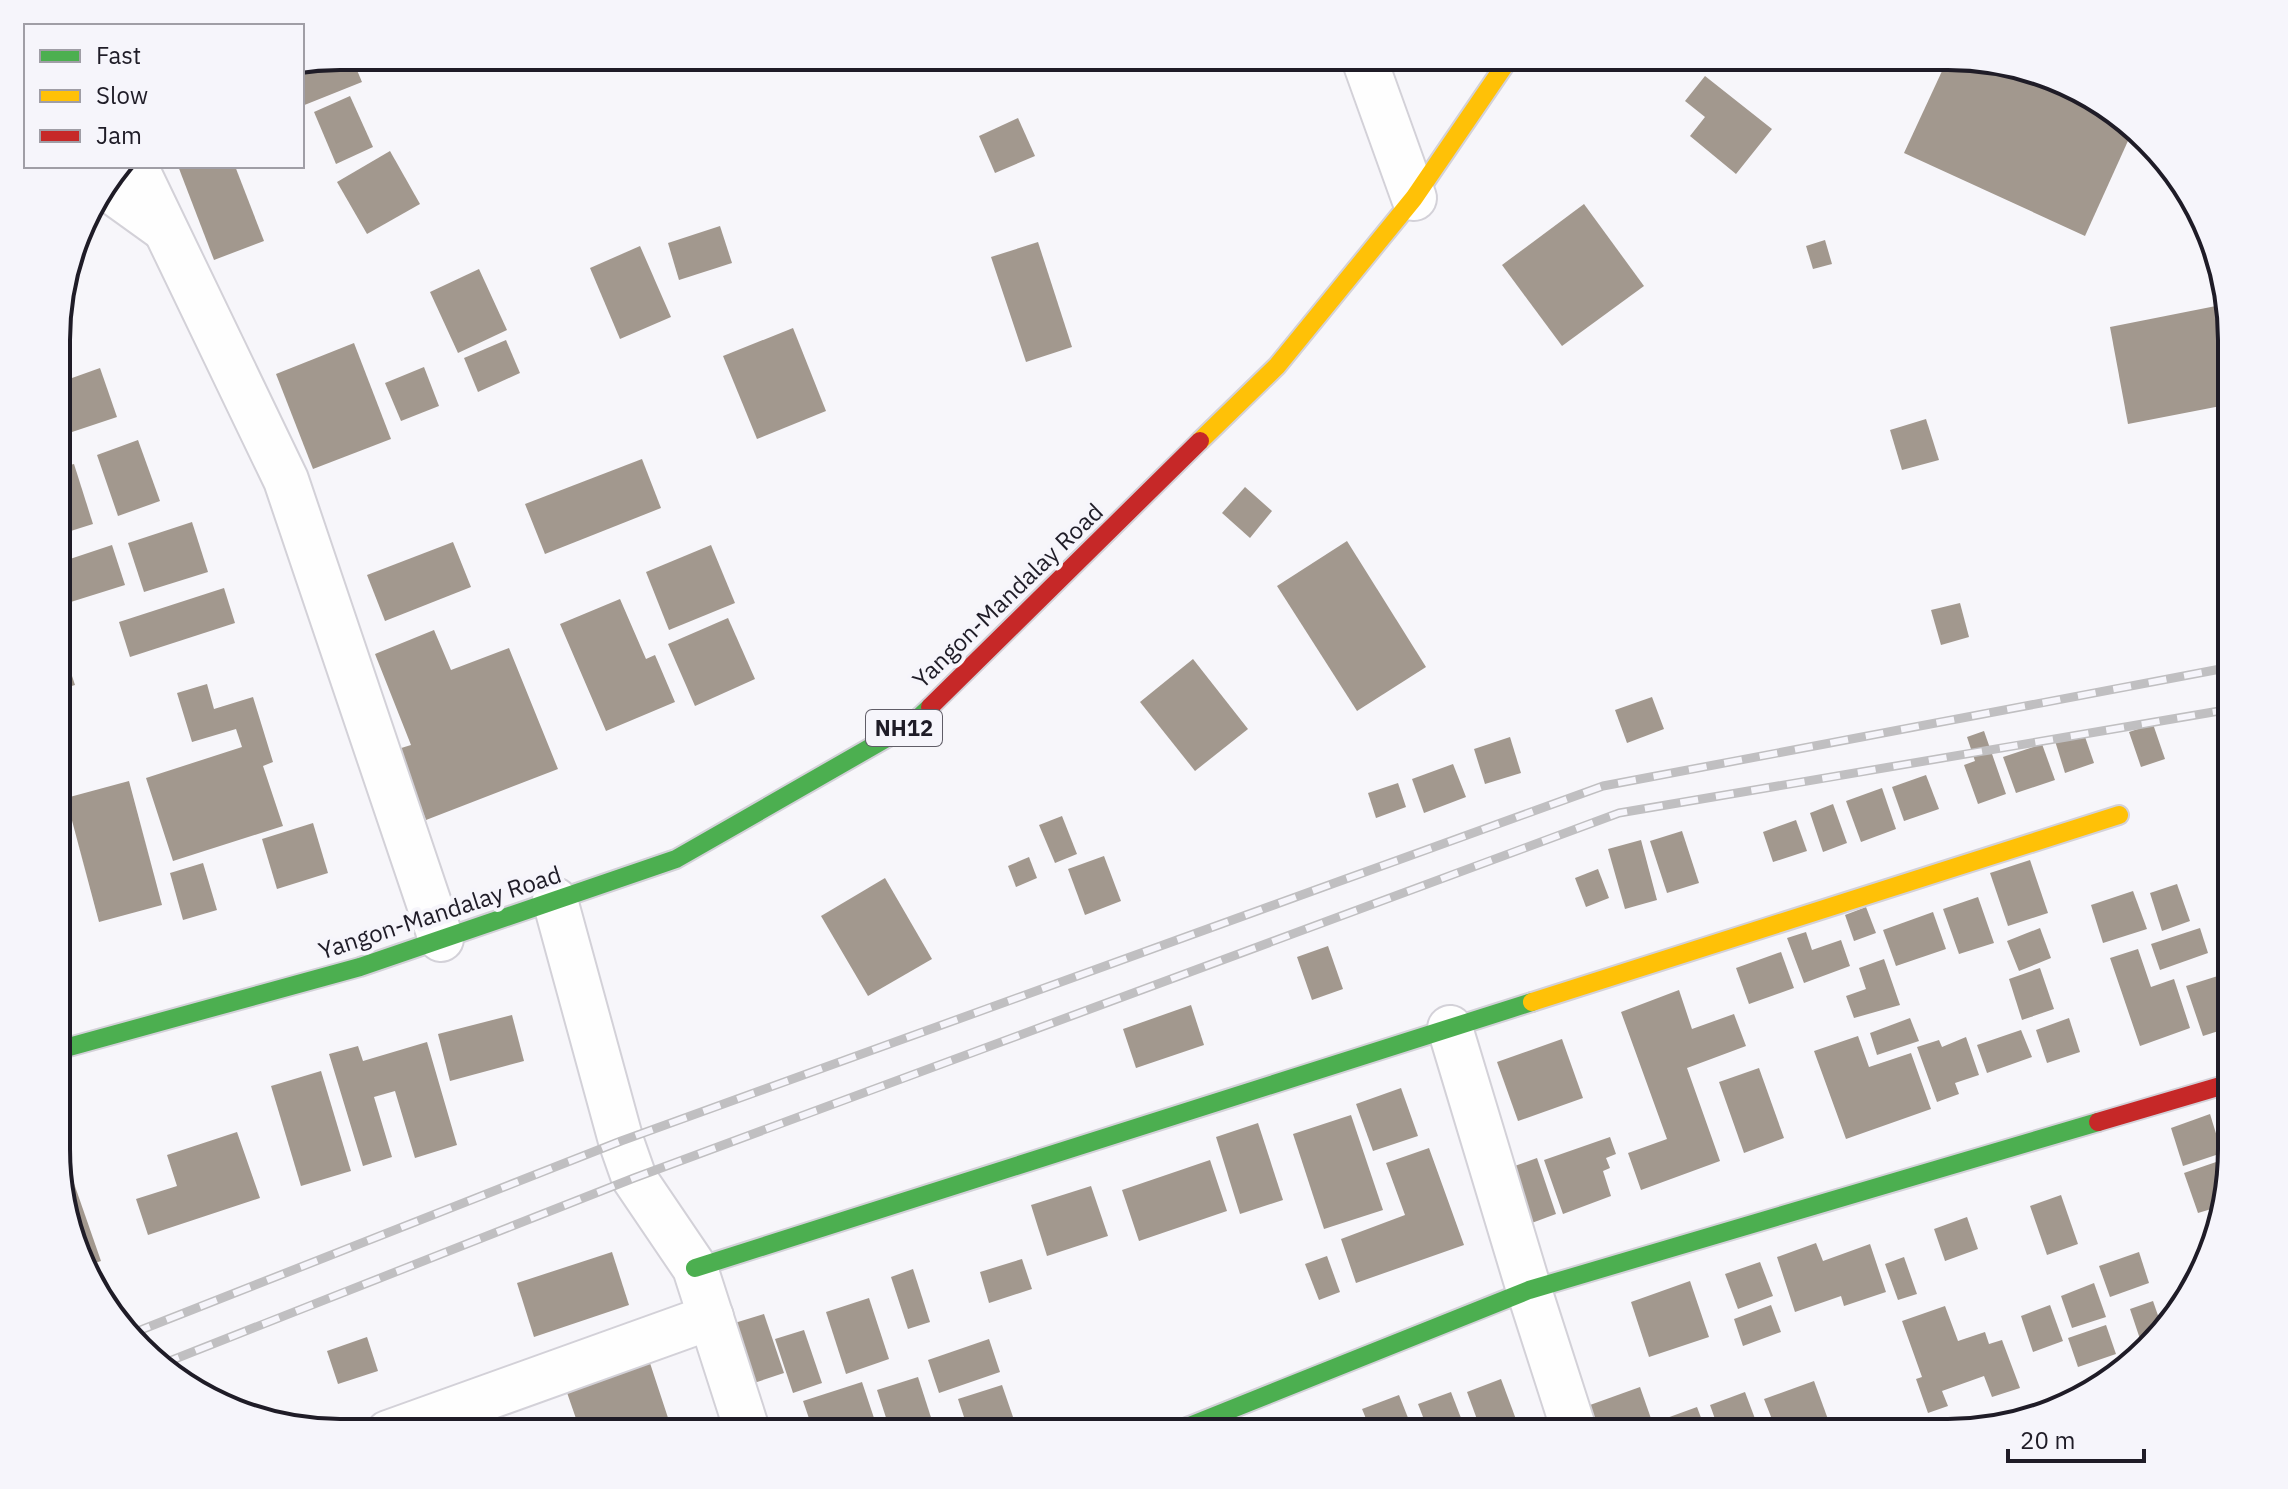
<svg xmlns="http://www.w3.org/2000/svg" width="2288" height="1489" font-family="'IBM Plex Sans',sans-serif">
	<rect width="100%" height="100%" fill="#f7f6fa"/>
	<g fill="#a2988e">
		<path d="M 340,56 L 351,56 L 362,82 L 302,106 L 302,63 Z"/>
		<path d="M 1949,56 L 2039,71 L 2106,104 L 2132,132 L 2085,236 L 1904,153 Z"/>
		<path d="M 1705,76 L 1772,129 L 1736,174 L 1690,136 L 1705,117 L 1685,101 Z"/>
		<path d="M 350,96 L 373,147 L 336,164 L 314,112 Z"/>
		<path d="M 1018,118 L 1035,156 L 995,173 L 979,136 Z"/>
		<path d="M 390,151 L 420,204 L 367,234 L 337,182 Z"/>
		<path d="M 178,166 L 235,166 L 264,241 L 214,260 Z"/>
		<path d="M 1584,204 L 1644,286 L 1562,346 L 1502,265 Z"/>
		<path d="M 720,226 L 732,263 L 679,280 L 668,243 Z"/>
		<path d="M 1825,240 L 1832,264 L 1813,269 L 1806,246 Z"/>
		<path d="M 1038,242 L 1072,347 L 1026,362 L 991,257 Z"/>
		<path d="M 640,246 L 671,317 L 620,339 L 590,268 Z"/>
		<path d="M 479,269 L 507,330 L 458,353 L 430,292 Z"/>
		<path d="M 2226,304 L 2231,322 L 2231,404 L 2128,424 L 2110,327 Z"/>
		<path d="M 793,328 L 826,411 L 757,439 L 723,356 Z"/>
		<path d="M 506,340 L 520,373 L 478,392 L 464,358 Z"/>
		<path d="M 354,343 L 391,439 L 313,469 L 276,374 Z"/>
		<path d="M 424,367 L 439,406 L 401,421 L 385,383 Z"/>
		<path d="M 100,368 L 117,417 L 60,436 L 58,383 Z"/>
		<path d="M 1926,419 L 1939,460 L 1902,470 L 1890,430 Z"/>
		<path d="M 138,440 L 160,501 L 118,516 L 97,455 Z"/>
		<path d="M 642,459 L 661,508 L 545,554 L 525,504 Z"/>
		<path d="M 74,464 L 93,524 L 58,535 L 58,468 Z"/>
		<path d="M 1245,487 L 1272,511 L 1250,538 L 1222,513 Z"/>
		<path d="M 192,522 L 208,572 L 144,592 L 128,543 Z"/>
		<path d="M 1347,541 L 1426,667 L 1357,711 L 1277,586 Z"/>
		<path d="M 453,542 L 471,587 L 385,621 L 367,575 Z"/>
		<path d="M 112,545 L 125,585 L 58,606 L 58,563 Z"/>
		<path d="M 711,545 L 735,603 L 669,630 L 646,572 Z"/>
		<path d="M 224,588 L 235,623 L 130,657 L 119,622 Z"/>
		<path d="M 620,599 L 646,659 L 655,655 L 675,702 L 606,731 L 560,624 Z"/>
		<path d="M 1960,603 L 1969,637 L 1941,645 L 1931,610 Z"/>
		<path d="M 728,618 L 755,679 L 695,706 L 668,644 Z"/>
		<path d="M 434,630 L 451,670 L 509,648 L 558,769 L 426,820 L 398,749 L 411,745 L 375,654 Z"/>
		<path d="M 66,658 L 75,685 L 58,690 L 58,660 Z"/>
		<path d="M 1193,659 L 1248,729 L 1195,771 L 1140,702 Z"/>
		<path d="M 207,684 L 214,709 L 253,697 L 273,762 L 263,766 L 283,826 L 173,861 L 146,778 L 242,747 L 236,729 L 192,742 L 177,693 Z"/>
		<path d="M 1652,697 L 1664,729 L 1627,743 L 1615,710 Z"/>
		<path d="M 2153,724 L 2165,759 L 2141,767 L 2129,732 Z"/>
		<path d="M 1984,731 L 2006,794 L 1978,804 L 1964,765 L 1975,761 L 1967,737 Z"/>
		<path d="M 2083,731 L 2094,763 L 2065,773 L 2055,741 Z"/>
		<path d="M 1510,737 L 1521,773 L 1485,784 L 1474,749 Z"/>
		<path d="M 2042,744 L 2055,780 L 2016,793 L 2003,757 Z"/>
		<path d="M 1453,764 L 1466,797 L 1424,813 L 1412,779 Z"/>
		<path d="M 1926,775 L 1939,809 L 1904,821 L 1892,787 Z"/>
		<path d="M 129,781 L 162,905 L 99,922 L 66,798 Z"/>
		<path d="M 1398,783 L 1406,807 L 1376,818 L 1368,793 Z"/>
		<path d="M 1882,788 L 1896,829 L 1861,842 L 1846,801 Z"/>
		<path d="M 1833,804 L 1847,843 L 1823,852 L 1810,813 Z"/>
		<path d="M 1062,816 L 1077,854 L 1055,863 L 1039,825 Z"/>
		<path d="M 1796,820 L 1807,851 L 1773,862 L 1763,832 Z"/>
		<path d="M 313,823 L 328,873 L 277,889 L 262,839 Z"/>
		<path d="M 1682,831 L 1699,883 L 1667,893 L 1650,841 Z"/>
		<path d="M 1641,840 L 1657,900 L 1625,909 L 1608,849 Z"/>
		<path d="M 1104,856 L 1121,901 L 1085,915 L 1068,869 Z"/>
		<path d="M 1029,857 L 1037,878 L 1016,887 L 1008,866 Z"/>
		<path d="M 2030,860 L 2048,913 L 2008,926 L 1990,873 Z"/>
		<path d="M 203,863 L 217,910 L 183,920 L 170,873 Z"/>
		<path d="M 1598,869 L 1609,898 L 1586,907 L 1575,878 Z"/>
		<path d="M 885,878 L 932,959 L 868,996 L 821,916 Z"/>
		<path d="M 2177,884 L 2190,921 L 2162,931 L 2150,893 Z"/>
		<path d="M 2133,891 L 2147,929 L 2103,943 L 2091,905 Z"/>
		<path d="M 1978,897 L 1994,943 L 1959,954 L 1943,909 Z"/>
		<path d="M 1866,907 L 1876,933 L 1854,941 L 1845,915 Z"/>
		<path d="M 1933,912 L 1946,949 L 1896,966 L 1883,930 Z"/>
		<path d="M 2040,928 L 2051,958 L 2019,971 L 2007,941 Z"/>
		<path d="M 2200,928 L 2208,953 L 2160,970 L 2151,944 Z"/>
		<path d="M 1806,932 L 1812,950 L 1841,940 L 1850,966 L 1804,983 L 1787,938 Z"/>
		<path d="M 1328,946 L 1343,989 L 1312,1000 L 1297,957 Z"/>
		<path d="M 2138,949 L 2151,987 L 2174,979 L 2190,1028 L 2140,1046 L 2110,958 Z"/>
		<path d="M 1781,952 L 1794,988 L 1749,1004 L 1736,968 Z"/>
		<path d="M 1884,959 L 1900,1005 L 1854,1018 L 1846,996 L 1866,989 L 1859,968 Z"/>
		<path d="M 2040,968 L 2054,1009 L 2022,1020 L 2009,979 Z"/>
		<path d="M 2221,975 L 2231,1007 L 2231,1027 L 2203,1036 L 2186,986 Z"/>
		<path d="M 1679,990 L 1692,1029 L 1734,1014 L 1746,1046 L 1687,1068 L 1720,1161 L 1641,1190 L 1628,1153 L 1667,1139 L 1621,1012 Z"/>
		<path d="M 1191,1005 L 1204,1045 L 1136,1068 L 1123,1029 Z"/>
		<path d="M 512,1015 L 524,1061 L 450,1081 L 438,1034 Z"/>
		<path d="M 1910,1018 L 1919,1041 L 1877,1055 L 1870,1033 Z"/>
		<path d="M 2069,1018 L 2080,1052 L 2047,1063 L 2036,1030 Z"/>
		<path d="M 2021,1030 L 2032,1057 L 1987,1073 L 1977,1045 Z"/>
		<path d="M 1858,1036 L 1869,1067 L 1911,1053 L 1931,1109 L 1846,1139 L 1814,1051 Z"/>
		<path d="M 1966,1037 L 1979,1075 L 1955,1083 L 1959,1094 L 1937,1102 L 1917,1047 L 1939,1040 L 1942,1047 Z"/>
		<path d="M 1562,1039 L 1583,1098 L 1518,1121 L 1497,1062 Z"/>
		<path d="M 427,1042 L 457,1145 L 415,1158 L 395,1091 L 374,1097 L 392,1157 L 363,1166 L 329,1054 L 358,1046 L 363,1061 Z"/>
		<path d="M 1759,1068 L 1784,1138 L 1744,1153 L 1719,1082 Z"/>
		<path d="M 321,1071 L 351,1171 L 301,1186 L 271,1086 Z"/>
		<path d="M 1401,1088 L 1418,1136 L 1373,1151 L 1356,1104 Z"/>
		<path d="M 2210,1114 L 2222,1153 L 2183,1166 L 2171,1128 Z"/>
		<path d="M 1351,1115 L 1383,1210 L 1324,1229 L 1293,1134 Z"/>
		<path d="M 1258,1123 L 1283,1200 L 1240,1214 L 1216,1137 Z"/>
		<path d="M 237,1132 L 260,1198 L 148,1235 L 136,1199 L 177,1186 L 167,1155 Z"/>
		<path d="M 1610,1137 L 1616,1154 L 1606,1158 L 1610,1168 L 1603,1171 L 1611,1196 L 1563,1214 L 1544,1160 Z"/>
		<path d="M 1429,1148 L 1464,1245 L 1356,1283 L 1341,1239 L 1405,1215 L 1386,1163 Z"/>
		<path d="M 1537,1158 L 1556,1214 L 1529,1224 L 1509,1168 Z"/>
		<path d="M 1210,1160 L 1227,1211 L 1139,1241 L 1122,1190 Z"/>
		<path d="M 2219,1161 L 2226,1184 L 2218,1207 L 2198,1213 L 2184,1173 Z"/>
		<path d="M 69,1169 L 101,1261 L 86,1266 L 58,1186 L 58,1173 Z"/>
		<path d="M 1091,1186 L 1108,1236 L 1047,1256 L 1031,1205 Z"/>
		<path d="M 2061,1195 L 2078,1244 L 2047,1255 L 2030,1206 Z"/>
		<path d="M 1967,1217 L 1978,1249 L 1945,1261 L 1934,1229 Z"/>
		<path d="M 1816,1243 L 1823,1261 L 1870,1244 L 1886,1292 L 1844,1306 L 1841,1296 L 1795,1312 L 1777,1257 Z"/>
		<path d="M 612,1252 L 629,1305 L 534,1337 L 517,1283 Z"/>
		<path d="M 2139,1252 L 2149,1283 L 2110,1297 L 2099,1266 Z"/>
		<path d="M 1327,1256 L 1340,1292 L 1319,1300 L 1305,1264 Z"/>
		<path d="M 1904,1257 L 1917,1294 L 1898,1300 L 1885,1264 Z"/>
		<path d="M 1022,1259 L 1032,1289 L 989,1303 L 980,1272 Z"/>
		<path d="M 1760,1262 L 1773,1296 L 1738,1309 L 1725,1274 Z"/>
		<path d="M 913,1269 L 930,1322 L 908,1329 L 891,1277 Z"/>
		<path d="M 1690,1281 L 1709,1337 L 1649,1357 L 1631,1302 Z"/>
		<path d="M 2094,1283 L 2106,1317 L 2072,1328 L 2061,1296 Z"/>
		<path d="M 869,1298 L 889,1359 L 846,1374 L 826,1312 Z"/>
		<path d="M 2153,1301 L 2162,1327 L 2150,1339 L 2141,1342 L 2130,1309 Z"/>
		<path d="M 1771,1305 L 1781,1332 L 1743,1346 L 1734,1319 Z"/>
		<path d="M 2050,1305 L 2063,1341 L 2033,1352 L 2021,1316 Z"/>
		<path d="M 1945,1306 L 1958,1341 L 1985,1332 L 1989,1344 L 2002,1340 L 2020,1388 L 1992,1397 L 1984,1376 L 1942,1391 L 1948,1406 L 1928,1413 L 1916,1379 L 1922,1377 L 1902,1321 Z"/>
		<path d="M 764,1314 L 784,1373 L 748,1385 L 728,1325 Z"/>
		<path d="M 2106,1325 L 2116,1354 L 2078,1367 L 2068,1338 Z"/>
		<path d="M 804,1330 L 822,1383 L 793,1393 L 775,1339 Z"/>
		<path d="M 367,1337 L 378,1371 L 338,1384 L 327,1351 Z"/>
		<path d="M 989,1339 L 1000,1372 L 939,1393 L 928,1360 Z"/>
		<path d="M 648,1357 L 673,1433 L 628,1433 L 627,1430 L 619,1433 L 581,1433 L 564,1384 Z"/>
		<path d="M 918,1377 L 936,1433 L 891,1433 L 877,1390 Z"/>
		<path d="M 1501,1379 L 1517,1422 L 1482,1433 L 1467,1392 Z"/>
		<path d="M 1814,1381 L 1829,1422 L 1800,1432 L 1777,1432 L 1764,1399 Z"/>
		<path d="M 862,1382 L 879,1433 L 814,1433 L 803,1401 Z"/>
		<path d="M 1002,1385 L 1013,1417 L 969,1432 L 958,1399 Z"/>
		<path d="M 1640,1387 L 1655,1430 L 1649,1433 L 1600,1433 L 1590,1405 Z"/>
		<path d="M 1451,1392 L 1461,1418 L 1428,1430 L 1418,1404 Z"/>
		<path d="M 1745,1392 L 1760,1432 L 1720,1433 L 1710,1405 Z"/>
		<path d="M 1399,1395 L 1414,1433 L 1372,1433 L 1362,1409 Z"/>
		<path d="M 1697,1407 L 1706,1431 L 1669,1433 L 1664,1419 Z"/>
	</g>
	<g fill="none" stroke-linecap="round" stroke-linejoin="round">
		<defs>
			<g id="street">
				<path d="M 1363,56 L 1414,198"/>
				<path d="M 135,166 L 286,480 L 441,939"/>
				<path d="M 106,187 L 163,228"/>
				<path d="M 555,900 L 621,1141 L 634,1178 L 695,1268 L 748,1433"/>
				<path d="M 1450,1028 L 1529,1290 L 1575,1433"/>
				<path d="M 388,1433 L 711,1317"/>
			</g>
			<g id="fast">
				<path d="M 58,1050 L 360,967 L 676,859 L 913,723 L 930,707"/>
				<path d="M 695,1268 L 1532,1002"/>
				<path d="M 1172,1433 L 1529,1290 L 2098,1122"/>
			</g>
			<g id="slow">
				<path d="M 1200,441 L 1277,366 L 1414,198 L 1511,56"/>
				<path d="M 1532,1002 L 2119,815"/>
			</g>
			<g id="jam">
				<path d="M 930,707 L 1200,441"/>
				<path d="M 2098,1122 L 2231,1083"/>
			</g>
		</defs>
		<use href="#street" stroke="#d3d1d8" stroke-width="48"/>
		<use href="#fast" stroke="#d3d1d8" stroke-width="22"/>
		<use href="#slow" stroke="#d3d1d8" stroke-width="22"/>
		<use href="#jam" stroke="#d3d1d8" stroke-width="22"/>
		<use href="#street" stroke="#fefefe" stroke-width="44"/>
		<use href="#fast" stroke="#4caf50" stroke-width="18"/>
		<use href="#slow" stroke="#ffc107" stroke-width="18"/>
		<use href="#jam" stroke="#c62828" stroke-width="18"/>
		<defs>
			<g id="rail">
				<path d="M 133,1333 L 621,1141 L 1603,786 L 2231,667"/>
				<path d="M 162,1364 L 634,1178 L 1619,813 L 2231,709"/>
			</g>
		</defs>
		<use href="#rail" stroke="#c0bfc1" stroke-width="9"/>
		<use href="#rail" stroke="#f6f5fb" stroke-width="6" stroke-dasharray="18" stroke-linecap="butt"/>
	</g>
	<g text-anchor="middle" stroke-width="8" stroke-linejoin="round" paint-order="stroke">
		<rect fill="#f6f5fb" stroke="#605d67" stroke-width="2" x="866" y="710" width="76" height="36" rx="6"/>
		<g font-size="22" font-weight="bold" fill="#1f1c27">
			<text x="904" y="736">NH12</text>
		</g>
		<g font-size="24" fill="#1f1c27" stroke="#f6f5fb">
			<text transform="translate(1008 596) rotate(-44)" y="8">Yangon-Mandalay Road</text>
			<text transform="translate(440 913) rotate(-18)" y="8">Yangon-Mandalay Road</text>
		</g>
	</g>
	<path d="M0 0H2288V1489H0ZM340 70H1948A270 270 0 0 1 2218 340V1149A270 270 0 0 1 1948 1419H340A270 270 0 0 1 70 1149V340A270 270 0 0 1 340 70Z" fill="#f6f5fb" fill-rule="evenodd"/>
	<path fill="none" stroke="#1f1c27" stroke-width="4" d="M340 70H1948A270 270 0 0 1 2218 340V1149A270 270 0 0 1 1948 1419H340A270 270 0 0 1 70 1149V340A270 270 0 0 1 340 70Z"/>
	<rect x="24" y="24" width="280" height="144" fill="#f6f5fb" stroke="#a09ea6" stroke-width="2"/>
	<rect x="40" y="50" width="40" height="12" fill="#4caf50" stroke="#a09ea6" stroke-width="2"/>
	<text x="96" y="64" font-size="24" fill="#1f1c27">Fast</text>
	<rect x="40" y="90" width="40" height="12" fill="#ffc107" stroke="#a09ea6" stroke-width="2"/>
	<text x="96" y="104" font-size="24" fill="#1f1c27">Slow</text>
	<rect x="40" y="130" width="40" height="12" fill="#c62828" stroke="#a09ea6" stroke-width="2"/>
	<text x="96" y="144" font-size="24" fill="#1f1c27">Jam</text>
	<path d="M2008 1449v12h136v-12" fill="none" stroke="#1f1c27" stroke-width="4"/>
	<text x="2020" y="1449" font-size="24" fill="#1f1c27" stroke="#f6f5fb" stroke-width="6" paint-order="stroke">20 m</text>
</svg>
